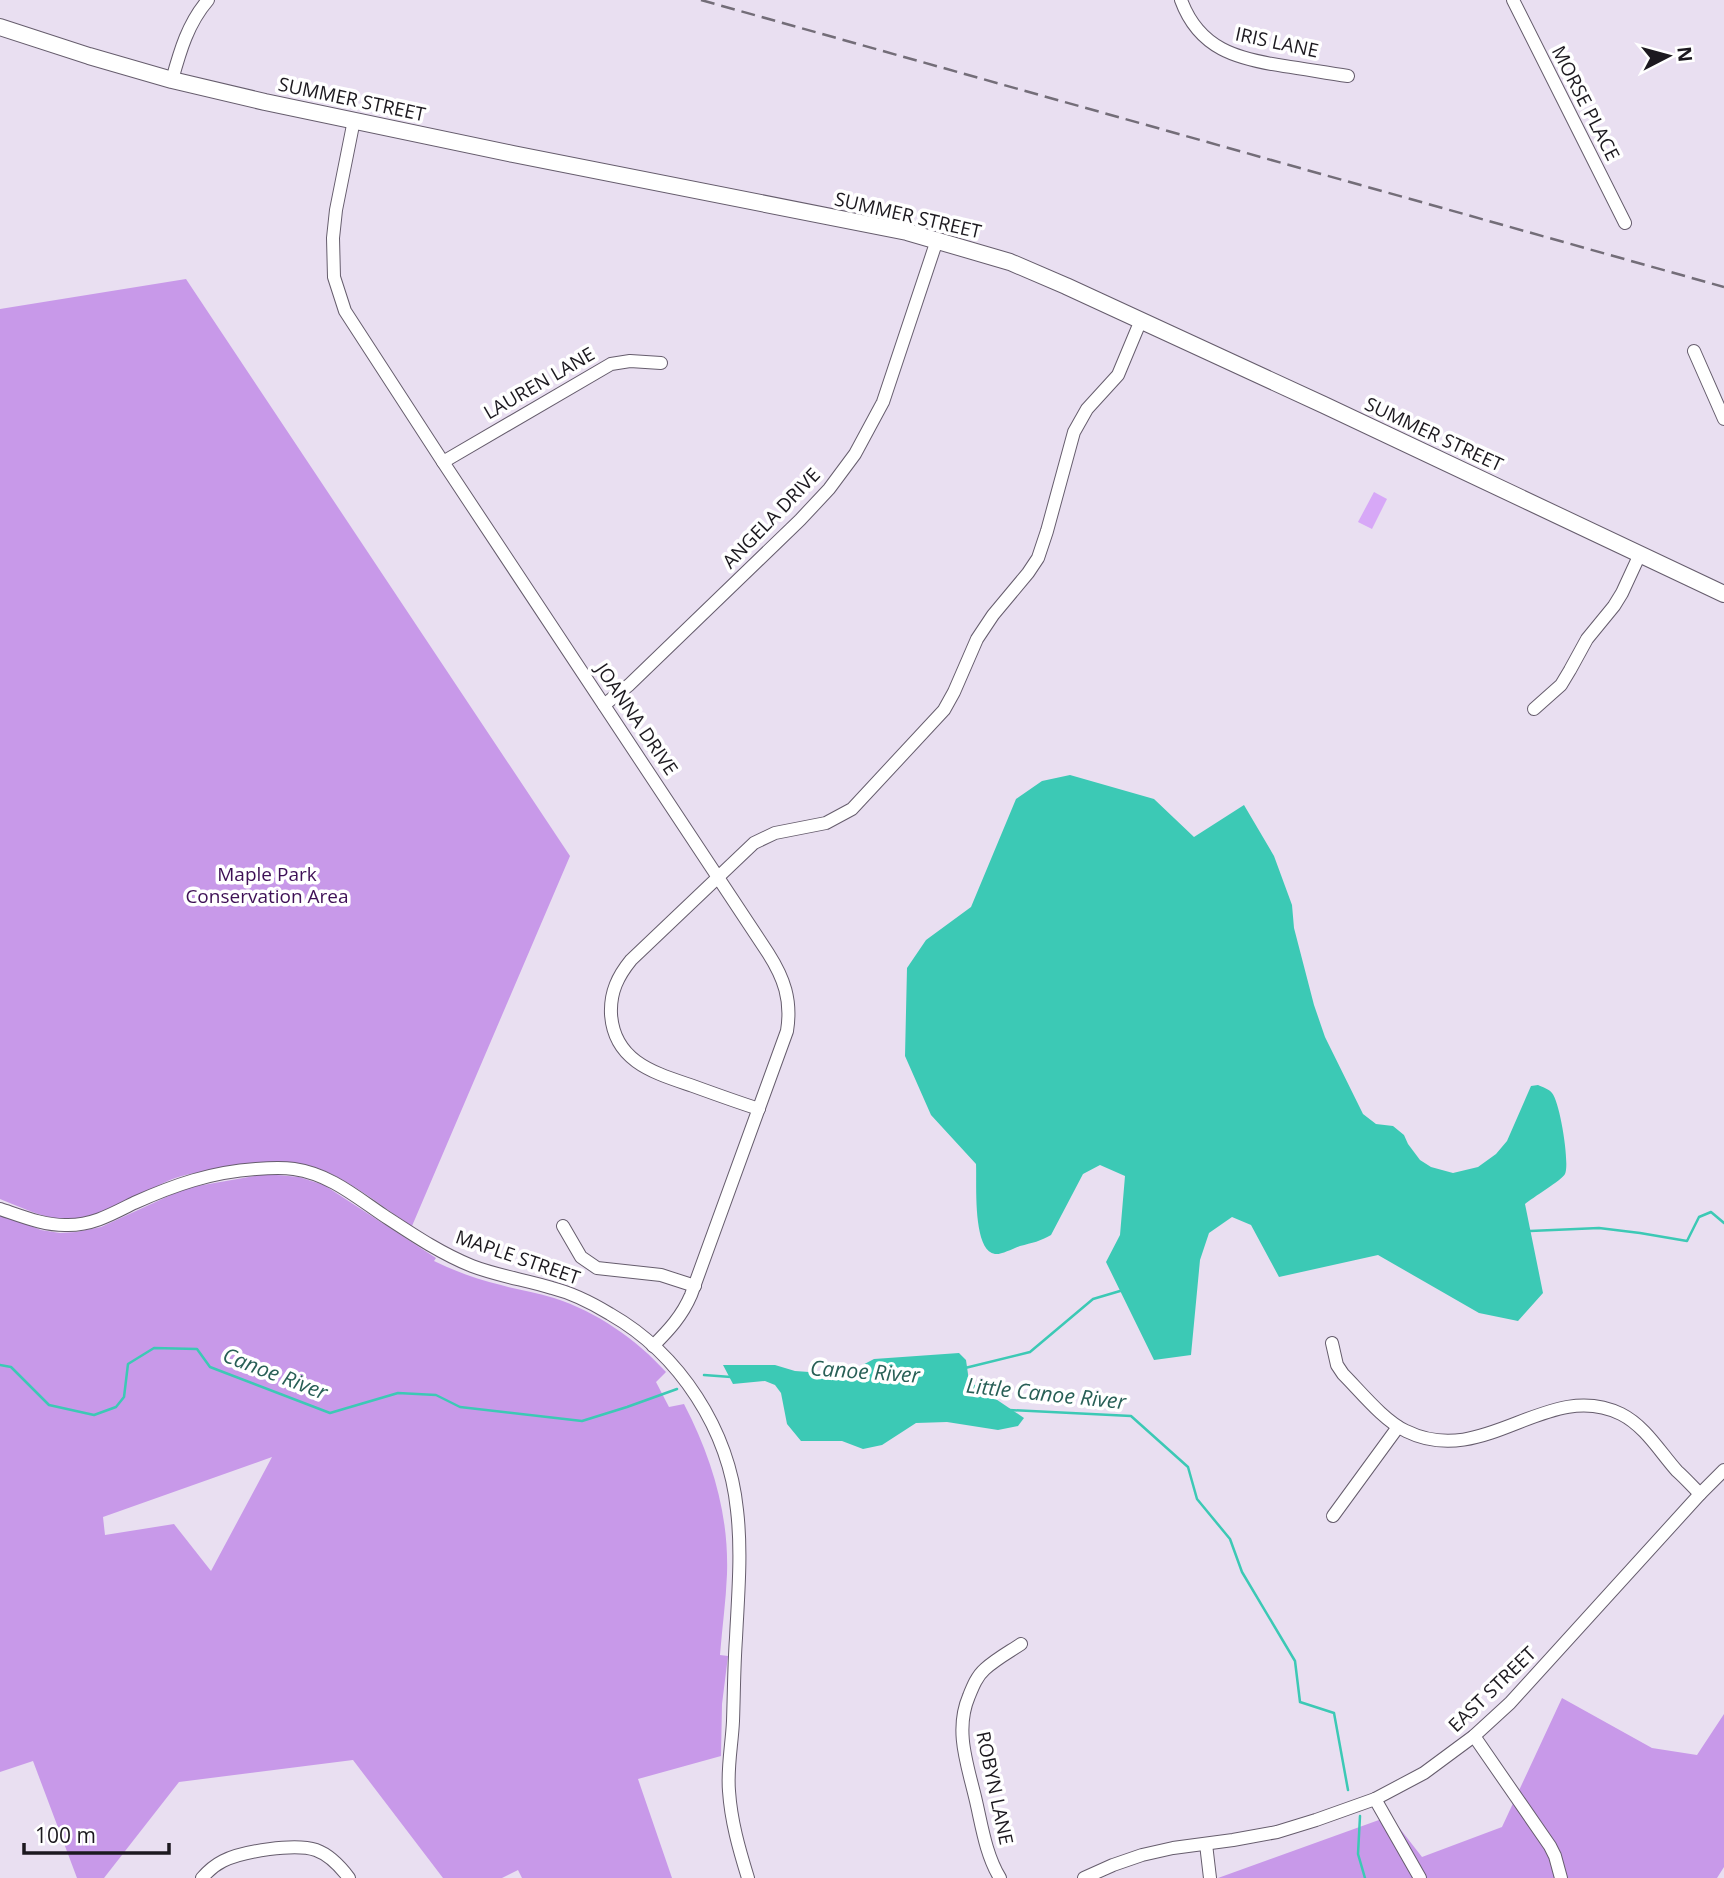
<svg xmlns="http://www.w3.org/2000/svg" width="1724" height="1878" font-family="'Open Sans',sans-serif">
	<rect width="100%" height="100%" fill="#e9dff1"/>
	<path fill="#d7a8f7" d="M 1374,492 L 1387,499 L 1372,529 L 1358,522 Z"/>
	<g fill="#c899e9" fill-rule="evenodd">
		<path d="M 186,279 L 570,856 L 412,1226 C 382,1207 344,1175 311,1166 C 280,1157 248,1165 216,1170 C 201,1172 184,1174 170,1180 C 138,1194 101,1219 66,1219 C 43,1219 21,1207 0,1199 L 0,309 Z"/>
		<path d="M 266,1174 L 299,1177 L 324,1185 L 436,1258 L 434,1261 C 455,1271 478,1280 501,1285 C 518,1290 536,1292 554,1298 C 597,1312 636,1339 666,1372 L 656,1382 L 669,1407 L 684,1404 C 712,1458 729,1514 727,1574 C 726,1601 722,1628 720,1655 L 728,1656 L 722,1704 L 721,1756 L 638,1779 L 672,1878 L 522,1878 L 518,1870 L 502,1878 L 443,1878 L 353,1760 L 179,1782 L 104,1878 L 77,1878 L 33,1761 L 0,1772 L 0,1214 L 41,1230 L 60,1233 L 76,1232 L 101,1227 L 186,1188 ZM 272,1457 L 211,1571 L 174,1524 L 105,1535 L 103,1517 Z"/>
		<path d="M 1562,1698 L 1652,1748 L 1697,1755 L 1724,1714 L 1724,1867 L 1717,1878 L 1218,1878 L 1390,1816 L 1422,1857 L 1502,1827 Z"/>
	</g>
	<g fill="#3cc9b5">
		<path d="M 1070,775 L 1154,799 L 1194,837 L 1244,805 L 1274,856 L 1292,905 L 1294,928 L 1314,1005 L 1325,1037 L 1363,1114 L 1376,1124 L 1393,1126 L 1404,1135 L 1408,1144 L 1420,1160 L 1431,1167 L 1453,1173 L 1478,1167 L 1496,1154 L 1507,1141 L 1531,1086 L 1538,1085 C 1542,1087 1549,1089 1552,1093 C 1560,1102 1570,1164 1565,1174 C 1562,1180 1532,1198 1525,1204 L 1543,1293 L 1518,1321 L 1479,1313 L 1378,1255 L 1279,1277 L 1251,1225 L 1232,1217 L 1209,1233 L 1200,1260 L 1191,1355 L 1154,1360 L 1106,1262 L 1120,1235 L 1125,1176 L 1100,1165 L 1083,1174 L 1051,1235 C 1041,1241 1032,1243 1020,1246 C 1014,1248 1001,1255 995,1254 C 972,1251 977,1182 976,1164 L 931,1115 L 905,1056 L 907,968 L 926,940 L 971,907 L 1016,799 L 1042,781 Z"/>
		<path d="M 959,1353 L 966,1360 L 969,1381 L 1024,1418 L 1018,1426 L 998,1430 L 947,1422 L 916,1423 L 882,1445 L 863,1449 L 842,1441 L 801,1441 L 787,1424 L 781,1393 L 775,1385 L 765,1381 L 733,1384 L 723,1365 L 775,1365 L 795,1371 L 837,1374 L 853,1370 L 874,1359 Z"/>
	</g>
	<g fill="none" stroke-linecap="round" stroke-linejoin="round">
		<g stroke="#3cc9b5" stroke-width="2.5">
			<path d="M 1530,1231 L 1599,1228 L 1640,1233 L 1687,1241 L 1699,1217 L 1711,1212 L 1724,1223"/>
			<path d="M 0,1365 L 11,1367 L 49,1405 L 94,1415 L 116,1407 L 124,1397 L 128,1364 L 154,1348 L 197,1349 L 210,1367 L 330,1413 L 398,1393 L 436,1395 L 460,1407 L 582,1421 L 627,1407 L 677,1389"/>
			<path d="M 965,1368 L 1030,1352 L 1093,1299 L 1120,1291"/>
			<path d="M 704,1375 L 731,1377"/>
			<path d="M 1009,1410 L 1131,1416 L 1188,1467 L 1197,1499 L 1230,1539 L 1242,1572 L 1295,1661 L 1300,1702 L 1334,1713 L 1348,1790"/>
			<path d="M 1360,1816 L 1358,1854 L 1365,1878"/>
		</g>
		<defs>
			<g id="minor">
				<path d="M 1181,0 C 1199,49 1237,59 1284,66 C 1305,69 1327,73 1348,76"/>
				<path d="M 1513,0 L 1625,223"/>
				<path d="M 172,80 C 180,51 188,23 208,0"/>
				<path d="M 354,120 L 336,210 L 333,238 L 334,277 L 345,311 L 443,462 L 768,953 C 784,978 792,1000 787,1031 L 691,1295 C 682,1316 669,1330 653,1346"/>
				<path d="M 1694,351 L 1724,419"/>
				<path d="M 443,462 L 611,364 L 630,361 L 661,363"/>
				<path d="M 604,705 L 629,685 L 800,520 L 829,489 L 855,454 L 883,402 L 937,240"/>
				<path d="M 1534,709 L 1561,685 L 1570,670 L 1587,639 L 1614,606 L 1622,593 L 1640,554"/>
				<path d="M 759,1109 C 737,1102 715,1094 693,1086 C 655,1073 614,1062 611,1014 C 610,992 618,976 631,960 L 754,843 L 775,833 L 826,823 L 852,809 L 944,710 L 954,692 L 977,639 L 993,615 L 1028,573 L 1038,558 L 1047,531 L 1074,432 L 1087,409 L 1118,375 L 1141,320"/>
				<path d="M 0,1209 C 21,1216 45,1226 68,1225 C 93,1225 112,1214 134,1203 C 174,1185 211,1172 256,1169 C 268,1168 281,1167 294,1169 C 329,1174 355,1196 383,1215 C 412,1234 440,1253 472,1266 C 498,1276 526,1280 552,1288 C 572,1293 592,1303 610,1314 C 680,1354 729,1430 737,1510 C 742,1552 738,1596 736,1638 C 734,1666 734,1693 733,1721 C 732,1744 727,1767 729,1791 C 731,1821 739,1849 748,1878"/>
				<path d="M 563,1226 L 581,1257 L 597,1268 L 661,1275 L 695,1286"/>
				<path d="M 1332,1343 L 1337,1365 L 1343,1374 C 1360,1391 1384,1421 1406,1431 C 1485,1470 1547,1378 1621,1414 C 1645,1426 1660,1452 1677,1471 C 1685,1478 1692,1486 1700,1494"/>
				<path d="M 1333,1516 L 1398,1427"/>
				<path d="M 1474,1736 L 1550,1846 L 1555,1856 L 1561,1878"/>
				<path d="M 1375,1799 L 1420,1878"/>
				<path d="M 1206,1844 L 1210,1878"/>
				<path d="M 202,1878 C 208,1871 215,1865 223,1861 C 243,1851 295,1843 316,1850 C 330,1855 340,1866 349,1878"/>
				<path d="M 1000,1878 C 986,1855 982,1827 976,1801 C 968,1766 954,1731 969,1696 C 973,1686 977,1676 985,1669 C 996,1659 1009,1652 1021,1644"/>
				<path d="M 1084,1878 L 1113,1865 L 1142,1855 L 1173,1848 L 1233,1840 L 1277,1832 L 1316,1820 L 1375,1799 L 1424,1773 L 1474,1736 L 1510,1703 L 1700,1494 L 1724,1470"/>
			</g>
			<path id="major" d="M 0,27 L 89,56 L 172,80 L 265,102 L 513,154 L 907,232 L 1010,262 L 1066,286 L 1324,405 L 1724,594"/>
		</defs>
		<use href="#minor" stroke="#665d6d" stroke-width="14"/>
		<use href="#major" stroke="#665d6d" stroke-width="18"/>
		<use href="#minor" stroke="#fff" stroke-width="12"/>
		<use href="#major" stroke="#fff" stroke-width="16"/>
		<path stroke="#736d78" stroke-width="2.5" stroke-dasharray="14 7" stroke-linecap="butt" d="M 701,0 L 1724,287"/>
	</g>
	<g text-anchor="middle" stroke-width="7" stroke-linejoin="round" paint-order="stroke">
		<g font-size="19" fill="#1c191f" stroke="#fff">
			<text transform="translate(1277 42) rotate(12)" y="7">IRIS LANE</text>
			<text transform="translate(352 99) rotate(12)" y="7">SUMMER STREET</text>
			<text transform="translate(1586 103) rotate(63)" y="7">MORSE PLACE</text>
			<text transform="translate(908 215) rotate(13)" y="7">SUMMER STREET</text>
			<text transform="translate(539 383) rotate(-30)" y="7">LAUREN LANE</text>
			<text transform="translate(1434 434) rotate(25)" y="7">SUMMER STREET</text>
			<text transform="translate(771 518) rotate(-46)" y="7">ANGELA DRIVE</text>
			<text transform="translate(637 719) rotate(56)" y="7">JOANNA DRIVE</text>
			<text transform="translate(518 1257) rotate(19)" y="7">MAPLE STREET</text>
			<text transform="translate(1492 1689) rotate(-44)" y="7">EAST STREET</text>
			<text transform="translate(995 1788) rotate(78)" y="7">ROBYN LANE</text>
		</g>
		<g font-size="19" fill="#3e1056" stroke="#fff">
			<text x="267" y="881">Maple Park<tspan x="267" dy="22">Conservation Area</tspan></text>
		</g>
		<g font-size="21" font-style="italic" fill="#285f56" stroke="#fff">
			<text transform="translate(865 1372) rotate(4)" y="7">Canoe River</text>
			<text transform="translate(275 1374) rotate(21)" y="7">Canoe River</text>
			<text transform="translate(1046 1394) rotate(6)" y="7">Little Canoe River</text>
		</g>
	</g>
	<g transform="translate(1668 56) rotate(84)" stroke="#ffffff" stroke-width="5" paint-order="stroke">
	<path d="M0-5L12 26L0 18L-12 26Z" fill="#1c191f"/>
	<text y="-10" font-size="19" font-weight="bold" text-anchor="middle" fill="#1c191f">N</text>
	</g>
	<path d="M24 1843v10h145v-10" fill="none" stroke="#1c191f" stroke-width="3.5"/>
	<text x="35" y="1843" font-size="21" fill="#1c191f" stroke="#ffffff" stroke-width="5" paint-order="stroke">100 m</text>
</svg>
